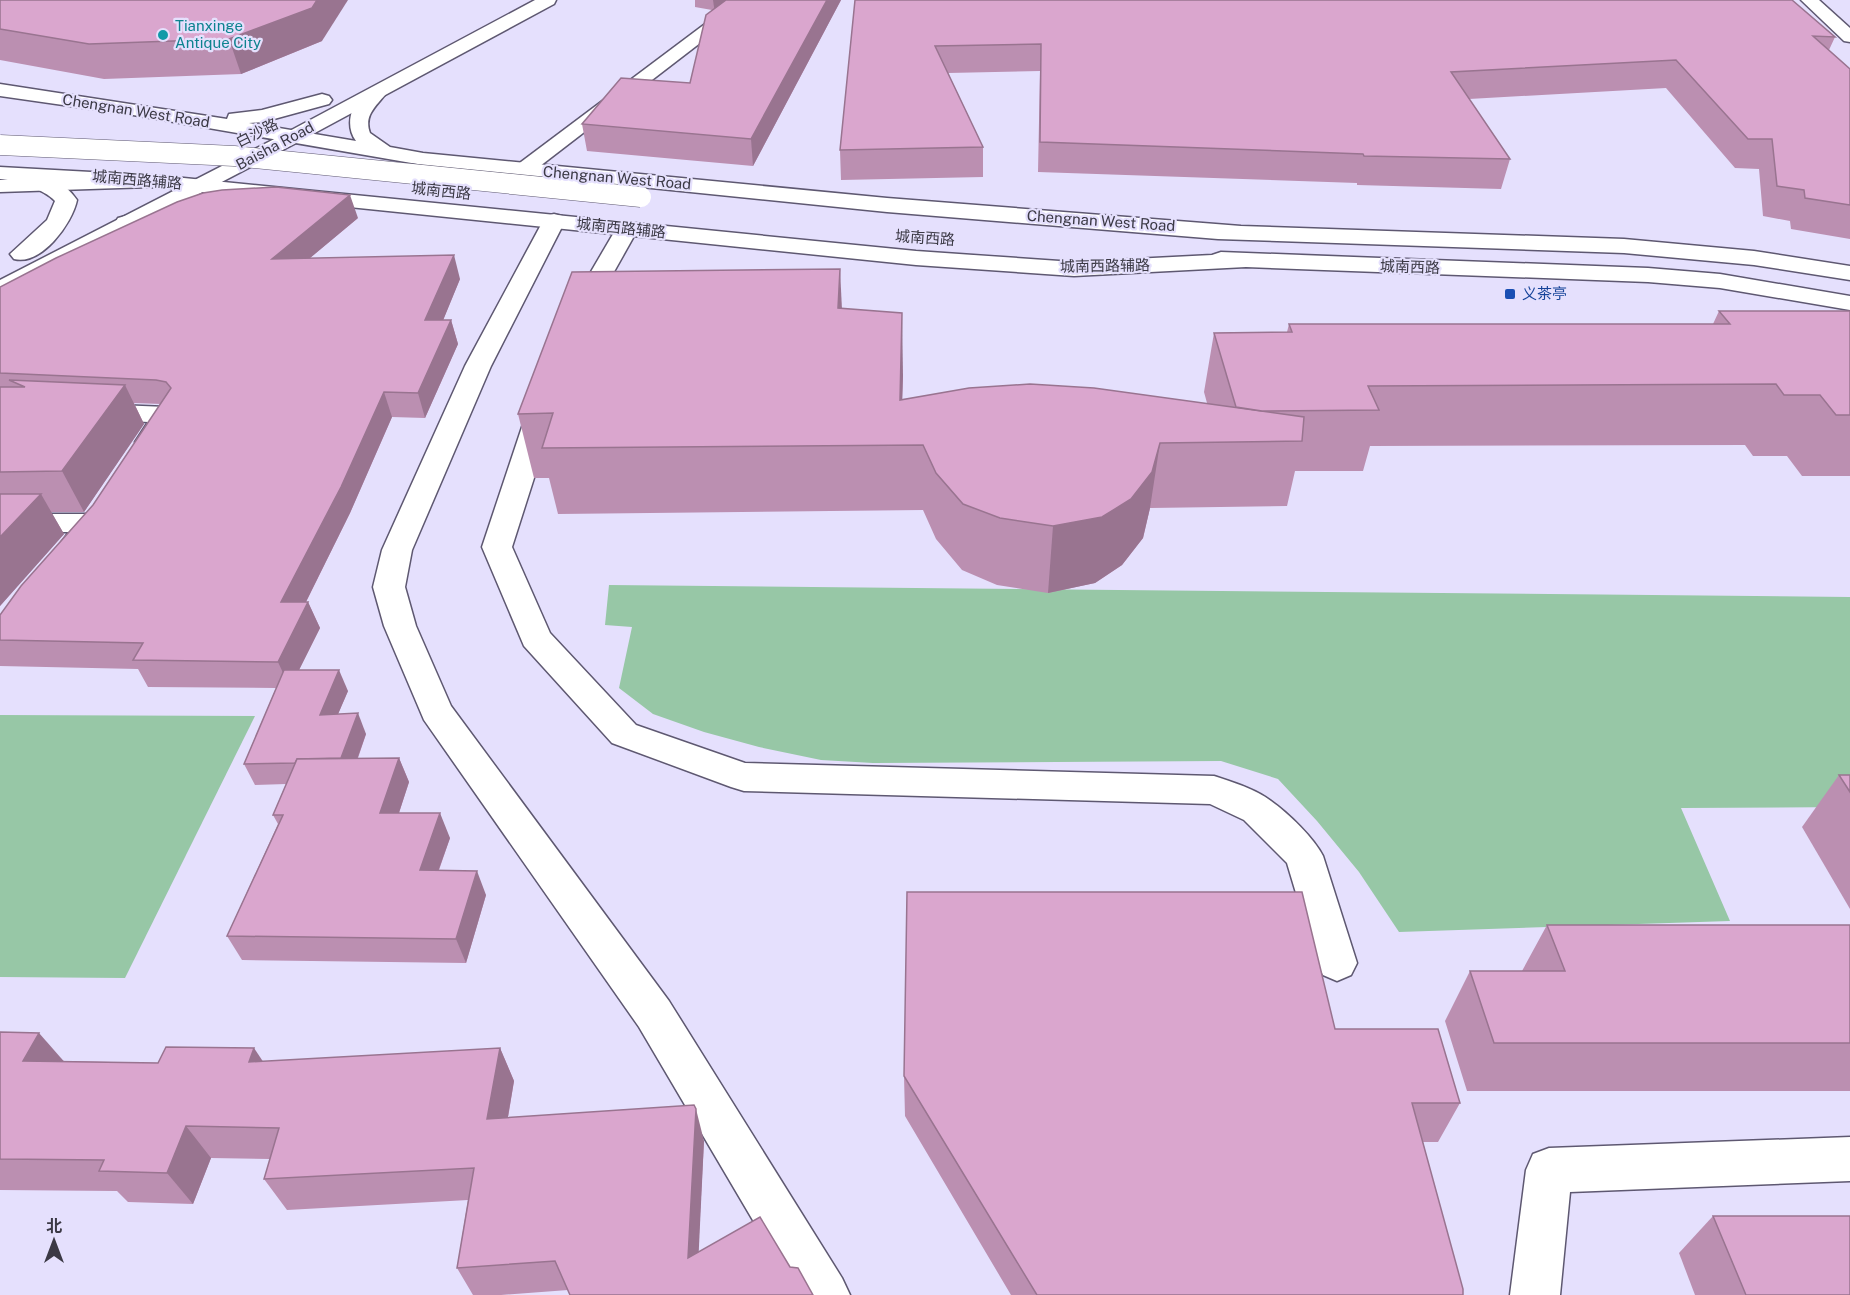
<svg xmlns="http://www.w3.org/2000/svg" width="1850" height="1295" font-family="'Public Sans','Noto Sans SC',sans-serif">
	<rect width="100%" height="100%" fill="#e5e0fd"/>
	<g fill="#97c7a6">
		<path d="M 609,585 L 1850,597 L 1850,807 L 1681,808 L 1730,921 L 1399,932 L 1359,872 L 1317,821 L 1278,779 L 1221,761 L 873,763 L 821,760 L 759,747 L 704,732 L 653,714 L 619,688 L 632,627 L 605,625 Z"/>
		<path d="M 0,715 L 255,716 L 125,978 L 0,977 Z"/>
	</g>
	<g fill="none" stroke-linecap="round" stroke-linejoin="round">
		<defs>
			<g id="service">
				<path d="M 627,222 L 635,224 L 638,229 L 592,311 L 589,316 L 580,318 L 571,316 L 568,311 L 616,229 L 619,224 Z"/>
				<path d="M 542,401 L 552,403 L 556,409 L 512,547 L 550,633 L 636,725 L 745,763 L 1214,776 C 1232,782 1256,789 1271,801 C 1288,813 1314,838 1323,856 L 1357,963 L 1351,975 L 1337,981 L 1323,975 L 1317,963 L 1287,863 L 1244,820 L 1210,804 L 744,791 L 731,787 L 612,743 L 524,646 L 482,547 L 528,409 L 532,403 Z"/>
				<path d="M 93,404 L 167,407 L 177,409 L 181,415 L 159,448 L 149,450 L 139,448 L 135,442 L 148,422 L 83,418 L 79,412 L 83,406 Z"/>
				<path d="M 0,514 L 94,514 L 105,516 L 109,523 C 98,540 87,556 65,550 L 61,543 L 69,532 L 0,532 Z"/>
			</g>
			<g id="minor">
				<path d="M 737,0 L 756,0 L 531,173 L 524,175 L 517,173 L 513,169 L 517,165 Z"/>
				<path d="M 142,176 L 150,177 L 153,182 L 150,187 L 0,192 L 0,180 Z"/>
				<path d="M 554,214 L 562,216 L 565,221 L 491,366 L 412,550 L 405,587 L 416,626 L 451,706 L 669,1001 L 842,1278 L 850,1295 L 797,1295 L 639,1027 L 424,720 L 384,626 L 373,587 L 382,550 L 465,366 L 543,221 L 546,216 Z"/>
				<path d="M 1850,1137 L 1850,1181 L 1570,1192 L 1560,1295 L 1510,1295 L 1526,1170 L 1533,1154 L 1549,1148 Z"/>
			</g>
			<g id="tertiary">
				<path d="M 535,0 L 556,0 L 554,4 L 298,142 L 8,294 L 0,296 L 0,280 L 284,134 Z"/>
				<path d="M 1801,0 L 1819,0 L 1850,28 L 1850,42 L 1844,41 Z"/>
			</g>
			<g id="secondary">
				<path d="M 0,84 L 227,119 L 229,114 L 262,110 L 322,94 L 329,96 L 332,100 L 329,104 L 263,122 L 249,123 L 356,141 C 339,119 362,81 385,87 L 388,91 C 378,105 363,114 370,133 L 390,147 L 423,153 L 887,198 L 1241,226 L 1624,239 L 1754,251 L 1850,266 L 1850,280 L 1754,265 L 1624,253 L 1218,239 L 887,212 L 423,165 L 133,115 L 0,96 Z"/>
				<path d="M 0,167 L 164,176 L 916,251 L 1074,262 L 1212,255 L 1221,252 L 1648,268 L 1720,274 L 1850,296 L 1850,310 L 1720,288 L 1648,282 L 1246,267 L 1074,276 L 916,265 L 164,188 L 53,181 C 64,185 70,190 77,200 C 72,224 41,266 14,259 L 10,254 L 47,220 L 55,201 C 44,189 15,180 0,179 Z"/>
				<path d="M 185,200 L 193,202 L 196,207 L 193,212 L 126,230 L 118,228 L 115,223 L 118,218 Z"/>
			</g>
		</defs>
		<use href="#service" stroke="#5e5871" stroke-width="3"/>
		<use href="#minor" stroke="#5e5871" stroke-width="3"/>
		<use href="#tertiary" stroke="#5e5871" stroke-width="3"/>
		<use href="#secondary" stroke="#5e5871" stroke-width="3"/>
		<use href="#service" fill="#fff" fill-rule="evenodd"/>
		<use href="#minor" fill="#fff" fill-rule="evenodd"/>
		<use href="#tertiary" fill="#fff" fill-rule="evenodd"/>
		<use href="#secondary" fill="#fff" fill-rule="evenodd"/>
		<defs>
			<path id="secondary-bridge" d="M 0,145 L 234,156 L 641,197"/>
		</defs>
		<use href="#secondary-bridge" stroke="#5e5871" stroke-width="21" stroke-linecap="butt"/>
		<use href="#secondary-bridge" stroke="#fff" stroke-width="20"/>
	</g>
	<g fill="#bb8fb1">
		<path d="M 0,0 L 322,41 L 241,74 L 104,79 L 0,60 Z"/>
		<path d="M 695,0 L 841,0 L 753,166 L 587,151 L 582,124 L 690,83 L 712,10 L 695,7 Z"/>
		<path d="M 855,0 L 1835,37 L 1829,50 L 1850,69 L 1850,239 L 1791,229 L 1790,221 L 1763,216 L 1759,169 L 1735,168 L 1666,88 L 1469,99 L 1510,159 L 1501,189 L 1357,185 L 1357,183 L 1038,172 L 1040,71 L 948,73 L 983,147 L 983,177 L 841,180 L 840,150 Z"/>
		<path d="M 358,218 L 310,258 L 460,279 L 443,320 L 451,320 L 458,344 L 425,418 L 392,417 L 350,513 L 306,602 L 308,602 L 320,628 L 299,670 L 348,691 L 338,714 L 366,734 L 358,758 L 399,758 L 409,782 L 399,813 L 450,838 L 439,870 L 486,895 L 466,963 L 242,960 L 227,936 L 278,824 L 273,815 L 286,784 L 255,785 L 244,764 L 276,688 L 148,687 L 138,669 L 0,666 L 0,615 L 93,505 L 161,404 L 134,403 L 144,424 L 84,512 L 51,512 L 64,534 L 0,606 L 0,287 Z"/>
		<path d="M 842,308 L 903,375 L 902,399 L 1207,403 L 1204,392 L 1214,333 L 1287,332 L 1289,324 L 1713,324 L 1719,311 L 1850,311 L 1850,476 L 1802,476 L 1787,456 L 1753,456 L 1745,445 L 1370,446 L 1363,471 L 1295,471 L 1287,506 L 1150,508 L 1143,538 L 1122,565 L 1095,583 L 1048,593 L 997,585 L 962,570 L 936,539 L 923,510 L 558,514 L 549,478 L 534,478 L 518,414 Z"/>
		<path d="M 1839,775 L 1850,775 L 1850,909 L 1802,827 Z"/>
		<path d="M 1547,925 L 1850,925 L 1850,1091 L 1467,1091 L 1445,1021 L 1470,971 L 1522,971 Z"/>
		<path d="M 1335,1029 L 1460,1103 L 1438,1142 L 1423,1142 L 1463,1295 L 1011,1295 L 905,1116 L 904,1076 Z"/>
		<path d="M 0,1032 L 64,1061 L 158,1063 L 263,1062 L 500,1048 L 514,1081 L 508,1118 L 704,1141 L 698,1252 L 790,1267 L 568,1290 L 501,1295 L 473,1295 L 457,1268 L 468,1200 L 287,1210 L 264,1179 L 270,1159 L 211,1158 L 193,1204 L 128,1202 L 117,1191 L 0,1190 Z"/>
		<path d="M 1713,1216 L 1850,1295 L 1695,1295 L 1679,1253 Z"/>
	</g>
	<g fill="#997490">
		<path d="M 317,0 L 348,0 L 322,41 L 241,74 L 229,39 Z"/>
		<path d="M 713,0 L 734,0 L 715,14 Z"/>
		<path d="M 827,0 L 841,0 L 753,166 L 751,139 Z"/>
		<path d="M 350,195 L 358,218 L 280,283 L 272,259 Z"/>
		<path d="M 454,255 L 460,279 L 433,345 L 425,320 Z"/>
		<path d="M 840,269 L 843,330 L 838,308 Z"/>
		<path d="M 902,313 L 903,375 L 901,445 L 900,400 Z"/>
		<path d="M 451,320 L 458,344 L 425,418 L 418,393 Z"/>
		<path d="M 125,385 L 144,424 L 84,512 L 62,471 Z"/>
		<path d="M 384,392 L 392,417 L 350,513 L 293,628 L 281,602 Z"/>
		<path d="M 1160,443 L 1150,508 L 1143,538 L 1122,565 L 1095,583 L 1048,593 L 1053,526 Z"/>
		<path d="M 41,494 L 64,534 L 0,606 L 0,537 Z"/>
		<path d="M 308,602 L 320,628 L 290,688 L 278,662 Z"/>
		<path d="M 339,670 L 348,691 L 329,735 L 320,715 Z"/>
		<path d="M 358,713 L 366,734 L 349,782 L 340,761 Z"/>
		<path d="M 399,758 L 409,782 L 391,837 L 380,813 Z"/>
		<path d="M 440,813 L 450,838 L 430,894 L 420,870 Z"/>
		<path d="M 477,871 L 486,895 L 466,963 L 456,939 Z"/>
		<path d="M 39,1033 L 68,1066 L 23,1061 Z"/>
		<path d="M 254,1048 L 276,1081 L 249,1062 Z"/>
		<path d="M 500,1048 L 514,1081 L 502,1151 L 487,1119 Z"/>
		<path d="M 696,1109 L 704,1141 L 697,1288 L 688,1258 Z"/>
		<path d="M 186,1126 L 211,1158 L 193,1204 L 167,1173 Z"/>
	</g>
	<g fill="#daa6ce" stroke="#997490" stroke-width="1.5">
		<path d="M 0,0 L 317,0 L 312,8 L 229,39 L 89,44 L 0,29 Z"/>
		<path d="M 726,0 L 827,0 L 751,139 L 582,124 L 621,78 L 690,83 L 706,15 Z"/>
		<path d="M 855,0 L 1792,0 L 1835,37 L 1813,36 L 1850,69 L 1850,205 L 1805,198 L 1804,190 L 1777,186 L 1772,139 L 1748,139 L 1676,60 L 1451,72 L 1510,159 L 1364,156 L 1363,154 L 1040,142 L 1041,44 L 935,46 L 983,147 L 840,150 Z"/>
		<path d="M 276,187 L 350,195 L 272,259 L 454,255 L 425,320 L 451,320 L 418,393 L 384,392 L 341,487 L 281,602 L 308,602 L 278,662 L 133,660 L 143,643 L 0,640 L 0,615 L 21,586 L 93,505 L 171,388 L 166,382 L 156,380 L 0,373 L 0,287 L 56,258 L 177,202 L 203,193 L 222,190 Z"/>
		<path d="M 840,269 L 838,308 L 902,313 L 900,400 L 969,388 L 1030,384 L 1094,388 L 1304,417 L 1302,441 L 1160,443 L 1152,472 L 1131,499 L 1102,517 L 1053,526 L 1000,518 L 963,504 L 936,473 L 923,445 L 542,448 L 553,413 L 518,414 L 572,272 Z"/>
		<path d="M 1719,311 L 1850,311 L 1850,415 L 1836,415 L 1820,395 L 1784,395 L 1776,384 L 1368,386 L 1379,410 L 1262,411 L 1236,407 L 1214,333 L 1292,332 L 1289,324 L 1730,324 Z"/>
		<path d="M 9,380 L 125,385 L 62,471 L 0,472 L 0,387 L 25,387 Z"/>
		<path d="M 0,494 L 41,494 L 0,537 Z"/>
		<path d="M 284,670 L 339,670 L 320,715 L 358,713 L 341,758 L 297,759 L 295,763 L 244,764 Z"/>
		<path d="M 399,758 L 380,813 L 440,813 L 420,870 L 477,871 L 456,939 L 227,936 L 283,815 L 273,815 L 297,759 Z"/>
		<path d="M 1839,775 L 1850,775 L 1850,792 Z"/>
		<path d="M 907,892 L 1302,892 L 1335,1029 L 1438,1029 L 1460,1103 L 1412,1103 L 1463,1289 L 1463,1295 L 1037,1295 L 904,1076 Z"/>
		<path d="M 1547,925 L 1850,925 L 1850,1043 L 1494,1043 L 1470,971 L 1565,971 Z"/>
		<path d="M 0,1032 L 39,1033 L 23,1061 L 158,1063 L 166,1047 L 254,1048 L 249,1062 L 500,1048 L 487,1119 L 694,1105 L 696,1109 L 688,1258 L 760,1217 L 790,1267 L 798,1268 L 813,1295 L 570,1295 L 555,1261 L 457,1268 L 474,1168 L 264,1179 L 279,1128 L 186,1126 L 167,1173 L 99,1171 L 104,1160 L 0,1159 Z"/>
		<path d="M 1713,1216 L 1850,1216 L 1850,1295 L 1746,1295 Z"/>
	</g>
	<circle fill="#0f9aa8" stroke="#e5e0fd" stroke-width="2" cx="163" cy="35" r="6"/>
	<rect fill="#1a4fb4" stroke="#e5e0fd" stroke-width="2" x="1504" y="288" width="12" height="12" rx="3"/>
	<g text-anchor="middle" stroke-width="4.5" stroke-linejoin="round" paint-order="stroke">
		<g font-size="15" fill="#0d838f" stroke="#e5e0fd" text-anchor="start">
			<text x="175" y="31">Tianxinge<tspan x="175" dy="17">Antique City</tspan></text>
		</g>
		<g font-size="15" fill="#3b3945" stroke="#e5e0fd">
			<text transform="translate(136 111) rotate(9)" y="5">Chengnan West Road</text>
			<text transform="translate(257 133) rotate(-27)" y="5">白沙路</text>
			<text transform="translate(275 146) rotate(-28)" y="5">Baisha Road</text>
			<text transform="translate(617 178) rotate(5)" y="5">Chengnan West Road</text>
			<text transform="translate(137 180) rotate(5)" y="5">城南西路辅路</text>
			<text transform="translate(441 191) rotate(6)" y="5">城南西路</text>
			<text transform="translate(1101 221) rotate(4)" y="5">Chengnan West Road</text>
			<text transform="translate(621 228) rotate(6)" y="5">城南西路辅路</text>
			<text transform="translate(925 238) rotate(4)" y="5">城南西路</text>
			<text transform="translate(1105 266) rotate(-1)" y="5">城南西路辅路</text>
			<text transform="translate(1410 267) rotate(2)" y="5">城南西路</text>
		</g>
		<g font-size="15" fill="#164399" stroke="#e5e0fd" text-anchor="start">
			<text x="1522" y="299">义茶亭</text>
		</g>
	</g>
	<g transform="translate(54 1241)" stroke="#e5e0fd" stroke-width="4.5" paint-order="stroke">
	<path d="M0-4.5L10 22L0 15L-10 22Z" fill="#3b3945"/>
	<text y="-9" font-size="16" font-weight="bold" text-anchor="middle" fill="#3b3945">北</text>
	</g>
</svg>
